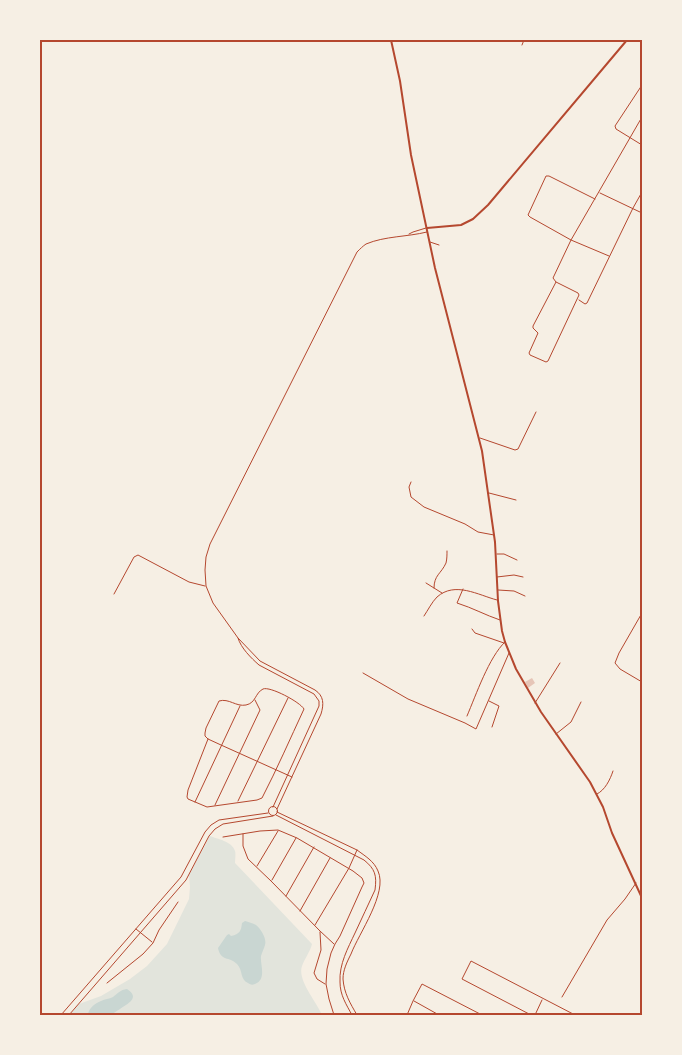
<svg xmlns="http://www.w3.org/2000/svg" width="682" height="1055" font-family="Lato,sans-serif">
	<rect width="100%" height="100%" fill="#f6efe4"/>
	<path fill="#e2e4dc" d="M 210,836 C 217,839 232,841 235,851 C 236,854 235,860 235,863 L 312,944 C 310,952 305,958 302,966 C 297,980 316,1001 322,1015 L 70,1015 L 79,1004 L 101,996 L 130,979 L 147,966 L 167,944 L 189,899 L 190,887 L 189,875 Z"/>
	<g fill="#c9d6d2">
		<path d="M 245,921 C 248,922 253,923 256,925 C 261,929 267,939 265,945 C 264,949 262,952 261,956 C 260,965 267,979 255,984 C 252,985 251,985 248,983 C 240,980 243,970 237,964 C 229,956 221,962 218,948 L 227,935 L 229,934 L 231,936 C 240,934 241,931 242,923 Z"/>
		<path d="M 127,989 C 141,998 127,1004 120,1009 C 116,1011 113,1014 109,1015 C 102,1016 94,1015 88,1015 C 88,1009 95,1003 101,1001 C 105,999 109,999 113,997 C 118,993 120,990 127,989 Z"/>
	</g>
	<path fill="#e6c5b7" d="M 532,678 L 535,683 L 528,688 L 525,682 Z"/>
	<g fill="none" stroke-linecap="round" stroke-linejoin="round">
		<path stroke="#b5482f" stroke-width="1" d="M 463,589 L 457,603 C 473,608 485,615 500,620"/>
		<g stroke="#b5482f" stroke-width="1">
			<path d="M 522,45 L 524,40"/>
			<path d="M 642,85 L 615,126 L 616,129 L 642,145"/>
			<path d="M 600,193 L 642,213"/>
			<path d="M 595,199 L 549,176 L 546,176 L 528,215 L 530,217 L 571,240 L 609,256"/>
			<path d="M 409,234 L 413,232 L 426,228"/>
			<path d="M 430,242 L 439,245"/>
			<path d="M 556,282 L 578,293 L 579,295 L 548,361 L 546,362 L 530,355 L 529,353 L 538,333 L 533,328 L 533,326 L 556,282 L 553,278 L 571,240 L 642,117"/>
			<path d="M 579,300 L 585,304 L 587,303 L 633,208 L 642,192"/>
			<path d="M 480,438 L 515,450 L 518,449 L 536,412"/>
			<path d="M 411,482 L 409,487 L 411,497 L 424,507 L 465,524 L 478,532 L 494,535"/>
			<path d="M 489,493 L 516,500"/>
			<path d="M 497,554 L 504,554 L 517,560"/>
			<path d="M 497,577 L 514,575 L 523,577"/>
			<path d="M 426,583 L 442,593"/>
			<path d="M 434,588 C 434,575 441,574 446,563 C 447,559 447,555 447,551"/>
			<path d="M 498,590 L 514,591 L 525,596"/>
			<path d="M 114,594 L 134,557 L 138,555 L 189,582 L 205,586"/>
			<path d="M 642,613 L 619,653 L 615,663 L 620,669 L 642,682"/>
			<path d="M 424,616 C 428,610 432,602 437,597 C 455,581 478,595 497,600"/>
			<path d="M 472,629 L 475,633 L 504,643"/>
			<path d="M 238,638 L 260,661 L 315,690 C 324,696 324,704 321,714 L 277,809"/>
			<path d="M 363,673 L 408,699 L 465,723 L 476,729 L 509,653"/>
			<path d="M 489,701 L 499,706 L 492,727"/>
			<path d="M 535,703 L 560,663"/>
			<path d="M 467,716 C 476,695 489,657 505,642"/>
			<path d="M 556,734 L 571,722 L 581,702"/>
			<path d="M 208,739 L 188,790 L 187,797 L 188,799 L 207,807 L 257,800 L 262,798 C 277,769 290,739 304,709 C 300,702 270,686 263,689 C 255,693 256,703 246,705 C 236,707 229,698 219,701 L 206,728 L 205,733 L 205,736 L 208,739 L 221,745 L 292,777"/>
			<path d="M 597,794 C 605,790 610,780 613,771"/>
			<path d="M 238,801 L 288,698"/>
			<path d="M 195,802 L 240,706"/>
			<path d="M 215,805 L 260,710 L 255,700"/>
			<circle cx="273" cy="811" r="4.5"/>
			<path d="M 273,807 L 319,706 L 319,701 L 314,694 L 259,665 C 251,658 241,648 238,638 L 213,603 L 206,586 L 205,570 L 206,557 L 210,544 L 357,252 C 360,249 363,246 366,244 C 385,236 407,237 427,232"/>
			<path d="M 277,812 L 357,850 C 365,856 374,861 378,871 C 388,893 359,933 351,954 C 347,962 343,970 343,979 C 344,993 350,1003 357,1015"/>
			<path d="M 276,815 L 364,860 C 375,869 377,875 375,890 C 368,904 362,919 355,933 C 348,948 339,964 340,982 C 340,995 346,1004 352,1015"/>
			<path d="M 243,834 L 243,846 L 248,859 L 271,881 L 320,931 L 334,944"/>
			<path d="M 223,837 L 260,831 L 278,830 L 297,838 L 353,871 L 362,878 L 364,883 L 362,887 L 340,936 L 335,944 L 331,953 L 327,969 L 326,984 L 329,999 L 334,1015"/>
			<path d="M 257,866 L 278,831"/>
			<path d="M 272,880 L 296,838"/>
			<path d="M 286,896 L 314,847"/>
			<path d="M 300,911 L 330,858"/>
			<path d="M 315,925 L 349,868 L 357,850"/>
			<path d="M 136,929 L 152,942"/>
			<path d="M 320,932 L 321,950 L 314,973 L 317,979 L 325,984"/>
			<path d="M 107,983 L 143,954 L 153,943 L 159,930 L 178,902"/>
			<path d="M 562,997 L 607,920 L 625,899 L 636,883"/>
			<path d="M 414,1001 L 439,1015"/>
			<path d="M 61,1015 L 181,877 L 205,832 L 211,825 L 219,820 L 268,813"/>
			<path d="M 69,1015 L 186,880 L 209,836 L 215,829 L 223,824 L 273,816"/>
			<path d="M 407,1015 L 413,1001 L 422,984 L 482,1015"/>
			<path d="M 531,1015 L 462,979 L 471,961 L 575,1015"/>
			<path d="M 535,1015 L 542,1000"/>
			<path d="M 640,1015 L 642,1012"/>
		</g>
		<path stroke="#b5482f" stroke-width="2" d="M 427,228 L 461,225 L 473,219 L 488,205 L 627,40"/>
		<path stroke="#b5482f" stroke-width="2" d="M 391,40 L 400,81 L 411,155 L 435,268 L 482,451 L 495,542 L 498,601 L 502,631 L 505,642 L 516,669 L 541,712 L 590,782 L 603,807 L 612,833 L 642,898"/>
	</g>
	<rect width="682" height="1055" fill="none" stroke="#f6efe4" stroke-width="82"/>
	<rect x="41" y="41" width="600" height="973" fill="none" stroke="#b5482f" stroke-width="2"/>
</svg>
